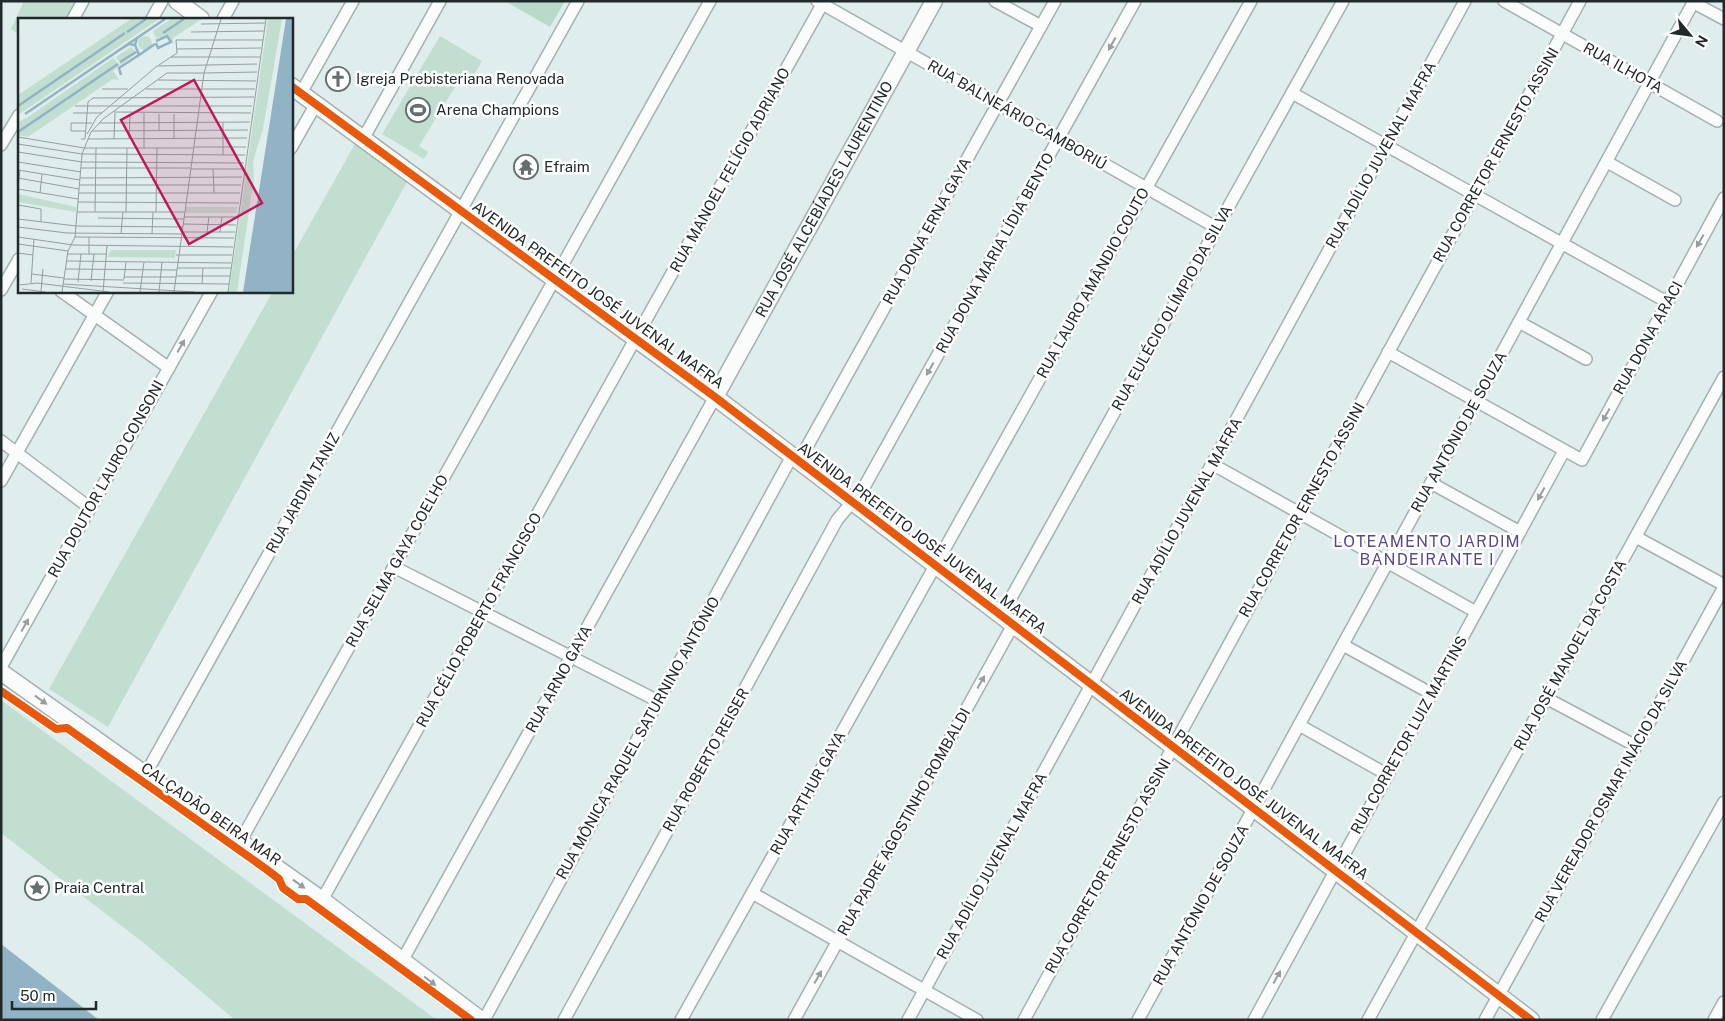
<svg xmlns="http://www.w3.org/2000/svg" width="1725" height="1021" font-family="'Public Sans',sans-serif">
	<rect width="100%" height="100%" fill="#e0eded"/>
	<g fill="#c1ded0">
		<path d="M 24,1 L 79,1 L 69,19 L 19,19 L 19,35 L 11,29 Z"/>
		<path d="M 440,36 L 482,61 L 467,87 L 458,82 L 419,146 L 428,152 L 424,159 L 382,134 Z"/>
		<path d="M 356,142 L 407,182 L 108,727 L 49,689 L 273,291 L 291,291 L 291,258 Z"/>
		<path d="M 1,700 L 9,706 L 437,1020 L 235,1020 L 145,944 L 1,833 Z"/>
	</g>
	<path fill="#bad9ca" d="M 505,1 L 565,1 L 550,27 Z"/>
	<path fill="#91b3c5" d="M 1,944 L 99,1020 L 1,1020 Z"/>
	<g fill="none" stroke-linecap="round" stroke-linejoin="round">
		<defs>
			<g id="street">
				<path d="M 817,1 L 1217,228"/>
				<path d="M 995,1 L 1041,26"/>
				<path d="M 1504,1 L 1717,121"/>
				<path d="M 1694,3 L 1724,19"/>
				<path d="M 73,19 L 83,1"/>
				<path d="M 152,19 L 162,1"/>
				<path d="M 223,19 L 233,1"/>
				<path d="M 301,93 L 353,1"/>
				<path d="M 1292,93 L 1667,302"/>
				<path d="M 363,139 L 440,1"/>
				<path d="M 1,145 L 19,115"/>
				<path d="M 291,148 L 316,104"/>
				<path d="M 1607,162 L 1675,200"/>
				<path d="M 1,290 L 19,259"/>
				<path d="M 61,291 L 169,368"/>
				<path d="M 1519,322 L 1586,359"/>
				<path d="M 1388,352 L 1582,460 L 1724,198"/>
				<path d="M 1,441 L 90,508"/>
				<path d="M 799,461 L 1055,1"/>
				<path d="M 1212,464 L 1476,612"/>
				<path d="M 1,481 L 108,291"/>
				<path d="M 1431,483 L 1520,532"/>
				<path d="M 1636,537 L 1724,585"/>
				<path d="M 394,567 L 658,701"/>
				<path d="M 1001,616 L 1343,1"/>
				<path d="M 1343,645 L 1432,694"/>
				<path d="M 1,667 L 212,291"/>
				<path d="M 1546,698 L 1636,746"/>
				<path d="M 1299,725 L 1388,775"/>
				<path d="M 145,775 L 578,1"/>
				<path d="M 240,842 L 710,1"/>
				<path d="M 752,893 L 977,1020"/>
				<path d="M 322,900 L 824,1"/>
				<path d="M 402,961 L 715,397"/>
				<path d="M 484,1020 L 792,456"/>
				<path d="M 564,1020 L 837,520 L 863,489 L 1135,1"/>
				<path d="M 681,1020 L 1251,1"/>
				<path d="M 794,1020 L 1013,625"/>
				<path d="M 908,1020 L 1465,1"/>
				<path d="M 1024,1020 L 1580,1"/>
				<path d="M 1138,1020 L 1694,1"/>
				<path d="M 1254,1020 L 1564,451"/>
				<path d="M 1368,1020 L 1724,377"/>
				<path d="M 1485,1020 L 1724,587"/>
				<path d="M 1602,1020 L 1724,802"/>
				<path d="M 1714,1020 L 1724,1002"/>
			</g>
			<g id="secondary">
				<path d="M 177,1 L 201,19"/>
				<path d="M 291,86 L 715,397 L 1531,1020"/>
				<path id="s1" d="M 715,397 L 934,1"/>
				<path d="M 1,672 L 322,900 L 481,1020"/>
			</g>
		</defs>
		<use href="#street" stroke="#a6b0b1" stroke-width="14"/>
		<use href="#secondary" stroke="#a6b0b1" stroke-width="19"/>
		<use href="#street" stroke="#fafcfc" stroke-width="11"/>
		<use href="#secondary" stroke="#fafcfc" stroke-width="16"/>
		<defs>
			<g id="cycleway">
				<path d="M 291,86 L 715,397 L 1531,1020"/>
				<path d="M 1,691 L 56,729 L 67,728 L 266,869 L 279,879 L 283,888 L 298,899 L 306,899 L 471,1020"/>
			</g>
		</defs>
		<use href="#cycleway" stroke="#fff" stroke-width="11"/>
		<use href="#cycleway" stroke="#e8590c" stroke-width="8"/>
	</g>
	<defs><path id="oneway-solid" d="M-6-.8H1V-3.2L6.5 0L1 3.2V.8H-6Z" transform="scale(1.25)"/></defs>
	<g fill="#989e9e">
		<use href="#oneway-solid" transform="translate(1112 44) rotate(119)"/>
		<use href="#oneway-solid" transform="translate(1700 241) rotate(119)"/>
		<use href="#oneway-solid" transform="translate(181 346) rotate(-61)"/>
		<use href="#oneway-solid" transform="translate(930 369) rotate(119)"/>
		<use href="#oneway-solid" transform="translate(1606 415) rotate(119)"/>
		<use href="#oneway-solid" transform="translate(1541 494) rotate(119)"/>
		<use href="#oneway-solid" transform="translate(25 625) rotate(-61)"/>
		<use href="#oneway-solid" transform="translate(981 682) rotate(-61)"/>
		<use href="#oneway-solid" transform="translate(41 700) rotate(36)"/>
		<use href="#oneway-solid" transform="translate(299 884) rotate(36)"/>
		<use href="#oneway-solid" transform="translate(818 977) rotate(-61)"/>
		<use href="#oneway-solid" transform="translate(1277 977) rotate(-61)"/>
		<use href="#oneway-solid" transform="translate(430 981) rotate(37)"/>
	</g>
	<defs>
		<symbol id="church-ring" viewBox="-11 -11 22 22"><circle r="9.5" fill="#fff" stroke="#636e6e" stroke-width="1.5"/><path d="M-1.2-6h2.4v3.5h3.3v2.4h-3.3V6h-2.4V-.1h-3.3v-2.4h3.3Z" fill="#636e6e"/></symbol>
		<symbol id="stadium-ring" viewBox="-11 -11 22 22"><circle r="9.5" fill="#fff" stroke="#636e6e" stroke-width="1.5"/><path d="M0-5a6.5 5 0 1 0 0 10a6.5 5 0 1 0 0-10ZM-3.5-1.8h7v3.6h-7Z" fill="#636e6e"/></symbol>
		<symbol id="temple-ring" viewBox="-11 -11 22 22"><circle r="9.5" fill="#fff" stroke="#636e6e" stroke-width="1.5"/><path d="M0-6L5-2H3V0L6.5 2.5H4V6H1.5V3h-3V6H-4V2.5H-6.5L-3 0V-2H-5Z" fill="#636e6e"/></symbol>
		<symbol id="sight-ring" viewBox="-11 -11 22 22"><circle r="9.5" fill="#fff" stroke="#636e6e" stroke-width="1.5"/><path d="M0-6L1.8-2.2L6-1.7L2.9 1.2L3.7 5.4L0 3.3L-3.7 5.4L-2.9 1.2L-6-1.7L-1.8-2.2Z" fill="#636e6e"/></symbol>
	</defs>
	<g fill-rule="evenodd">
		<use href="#church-ring" x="324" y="65" width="28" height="28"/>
		<use href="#stadium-ring" x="404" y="96" width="28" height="28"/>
		<use href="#temple-ring" x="512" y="153" width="28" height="28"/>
		<use href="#sight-ring" x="23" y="874" width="28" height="28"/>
	</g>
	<g text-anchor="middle" stroke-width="5" stroke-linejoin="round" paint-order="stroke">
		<g font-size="15" fill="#202a2a" stroke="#fff">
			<text transform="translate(1623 68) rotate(29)" y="5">RUA ILHOTA</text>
			<text transform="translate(1017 115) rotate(30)" y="5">RUA BALNEÁRIO CAMBORIÚ</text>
			<text transform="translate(1381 155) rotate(-61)" y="5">RUA ADÍLIO JUVENAL MAFRA</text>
			<text transform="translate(1496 155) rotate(-61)" y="5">RUA CORRETOR ERNESTO ASSINI</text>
			<text transform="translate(730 170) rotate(-61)" y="5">RUA MANOEL FELÍCIO ADRIANO</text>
			<text dy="5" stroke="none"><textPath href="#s1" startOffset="226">RUA JOSÉ ALCEBÍADES LAURENTINO</textPath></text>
			<text transform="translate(927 231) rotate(-61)" y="5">RUA DONA ERNA GAYA</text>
			<text transform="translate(995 253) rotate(-61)" y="5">RUA DONA MARIA LÍDIA BENTO</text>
			<text transform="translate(1093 283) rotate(-61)" y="5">RUA LAURO AMÂNDIO COUTO</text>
			<text transform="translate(598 295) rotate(36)" y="5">AVENIDA PREFEITO JOSÉ JUVENAL MAFRA</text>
			<text transform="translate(1172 308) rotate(-61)" y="5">RUA EULÉCIO OLÍMPIO DA SILVA</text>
			<text transform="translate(1648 338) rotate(-61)" y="5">RUA DONA ARACI</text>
			<text transform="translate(1459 432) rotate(-61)" y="5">RUA ANTÔNIO DE SOUZA</text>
			<text transform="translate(106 479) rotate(-61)" y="5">RUA DOUTOR LAURO CONSONI</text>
			<text transform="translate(303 493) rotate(-61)" y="5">RUA JARDIM TANIZ</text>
			<text transform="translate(1302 510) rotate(-61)" y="5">RUA CORRETOR ERNESTO ASSINI</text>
			<text transform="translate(1187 511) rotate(-61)" y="5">RUA ADÍLIO JUVENAL MAFRA</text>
			<text transform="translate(922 538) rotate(37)" y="5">AVENIDA PREFEITO JOSÉ JUVENAL MAFRA</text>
			<text transform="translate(397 561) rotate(-61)" y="5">RUA SELMA GAYA COELHO</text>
			<text transform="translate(479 620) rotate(-61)" y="5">RUA CÉLIO ROBERTO FRANCISCO</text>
			<text transform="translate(1570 655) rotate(-61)" y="5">RUA JOSÉ MANOEL DA COSTA</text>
			<text transform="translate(559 679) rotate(-61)" y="5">RUA ARNO GAYA</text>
			<text transform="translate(1409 735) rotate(-61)" y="5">RUA CORRETOR LUIZ MARTINS</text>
			<text transform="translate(638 738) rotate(-61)" y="5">RUA MÔNICA RAQUEL SATURNINO ANTÔNIO</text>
			<text transform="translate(706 760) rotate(-61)" y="5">RUA ROBERTO REISER</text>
			<text transform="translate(1244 784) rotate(37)" y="5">AVENIDA PREFEITO JOSÉ JUVENAL MAFRA</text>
			<text transform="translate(1611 791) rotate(-61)" y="5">RUA VEREADOR OSMAR INÁCIO DA SILVA</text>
			<text transform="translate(808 793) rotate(-61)" y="5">RUA ARTHUR GAYA</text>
			<text transform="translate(211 814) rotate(35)" y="5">CALÇADÃO BEIRA MAR</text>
			<text transform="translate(904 822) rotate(-61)" y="5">RUA PADRE AGOSTINHO ROMBALDI</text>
			<text transform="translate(992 866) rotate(-61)" y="5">RUA ADÍLIO JUVENAL MAFRA</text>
			<text transform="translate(1108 866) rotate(-61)" y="5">RUA CORRETOR ERNESTO ASSINI</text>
			<text transform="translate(1201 905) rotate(-61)" y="5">RUA ANTÔNIO DE SOUZA</text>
		</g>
		<g font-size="15" fill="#202a2a" stroke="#fff" text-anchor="start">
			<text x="356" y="84">Igreja Prebisteriana Renovada</text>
			<text x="436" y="115">Arena Champions</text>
			<text x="544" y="172">Efraim</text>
			<text x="54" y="893">Praia Central</text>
		</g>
		<g font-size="16" letter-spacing="1" fill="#584a88" stroke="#fff">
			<text x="1427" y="547">LOTEAMENTO JARDIM<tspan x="1427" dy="18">BANDEIRANTE I</tspan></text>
		</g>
	</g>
	<g transform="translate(18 18)">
		<rect width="275" height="275" fill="#e0eded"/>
		<path d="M 113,1 L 141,1 L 0,97 L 0,77 ZM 153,1 L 184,1 L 155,20 L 155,25 L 149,17 L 138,20 L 135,13 ZM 250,1 L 264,1 L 245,111 L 235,143 L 236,160 L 219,274 L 211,274 ZM120 25a7 7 0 1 1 14 0a7 7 0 1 1-14 0ZM 113,29 L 119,35 L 103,47 L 98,39 ZM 95,40 L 102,47 L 95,53 L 101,62 L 95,61 L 10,119 L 0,117 L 0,101 L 2,103 L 10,99 ZM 0,176 L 58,189 L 58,194 L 0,184 ZM 168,189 L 219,189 L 218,195 L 167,195 ZM 93,232 L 158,232 L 157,240 L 89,239 Z" fill="#c1ded0"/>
		<path d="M 268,1 L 275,1 L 275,274 L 225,274 Z" fill="#91b3c5"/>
		<path fill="none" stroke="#91b3c5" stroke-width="2.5" d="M 109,14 L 128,1M 145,15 L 166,1M 119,20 L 117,27 L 121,37 L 124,35M 138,23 L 149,18 L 153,24 L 140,30 L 138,25M 103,31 L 111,26 L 117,27M 124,35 L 137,26M 102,44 L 118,34M 103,57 L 101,50 L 121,37M 0,88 L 107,15M 7,96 L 147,1M 0,114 L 100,46"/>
		<path fill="none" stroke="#939f9f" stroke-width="1" d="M 183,6 L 247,5M 173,14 L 246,13M 159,31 L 243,30M 153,39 L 242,39M 141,47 L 159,35 L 158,22 L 245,22M 186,55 L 239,54M 140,62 L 238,63M 84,71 L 110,71M 128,71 L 237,71M 57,88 L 234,88M 96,94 L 233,95M 55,95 L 84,95M 81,105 L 232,104M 67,113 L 53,113 L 53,105 L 74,105M 74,113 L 230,112M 141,113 L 141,96M 69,116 L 79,99 L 139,48 L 239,46M 0,119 L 66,130M 63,121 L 67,121 L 70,84 L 75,80 L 236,79M 70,121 L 229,120M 96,121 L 97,95M 111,121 L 112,98M 156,121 L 156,96M 0,126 L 64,136 L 227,137M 176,129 L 228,129M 66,130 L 175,130M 126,130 L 126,95M 0,134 L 64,144M 205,137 L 205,104M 0,144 L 63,154M 64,144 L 226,145M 63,150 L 172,150M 173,151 L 225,151M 195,151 L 196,175M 0,152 L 62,162M 0,160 L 61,171M 62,160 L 224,159M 62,167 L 223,167M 0,169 L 2,152M 0,171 L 60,181M 22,175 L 24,156M 61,175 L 222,175M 60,184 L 221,185M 0,187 L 23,191 L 23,204M 59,194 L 166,194M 77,194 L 78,130M 108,194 L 109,130M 138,194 L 139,130M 166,199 L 219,199M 80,200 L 166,201M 0,201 L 58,208 L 165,209M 165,206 L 218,207M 0,209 L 49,215 L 164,216M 164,214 L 217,214M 189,214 L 191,199M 202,214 L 204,199M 103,215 L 105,194M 134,216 L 135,194M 0,219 L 55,227 L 215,229M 57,219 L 216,220M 0,226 L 50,233M 0,235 L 15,237M 50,236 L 89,236M 71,236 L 71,219M 158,237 L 214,237M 49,243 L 213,245M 159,250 L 213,250M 48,251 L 159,252M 14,256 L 46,260M 158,258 L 212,258M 106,259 L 158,259M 46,261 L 106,262M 106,261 L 108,244M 73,263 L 76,236M 60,264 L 63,236M 13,265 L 16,221M 105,265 L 211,266M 45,266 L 177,274M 184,266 L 185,250M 2,267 L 19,265 L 91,274M 4,271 L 27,274M 23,273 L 25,251M 44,274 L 50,233 L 57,219 L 64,136 L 73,114 L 85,101 L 149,55 L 186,55M 85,274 L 89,228M 122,274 L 126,244M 141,274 L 144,244M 156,274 L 186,55 L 203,1M 210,274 L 248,1"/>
		<path fill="#c2185b" fill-opacity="0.15" stroke="#c2185b" stroke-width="2.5" d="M 176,62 L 244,185 L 171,226 L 103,102 Z"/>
		<rect width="275" height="275" fill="none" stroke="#202a2a" stroke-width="2.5"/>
	</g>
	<rect width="1725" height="1021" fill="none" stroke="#202a2a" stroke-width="5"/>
	<g transform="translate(1690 35) rotate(119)" stroke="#ffffff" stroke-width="4" paint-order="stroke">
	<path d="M0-4L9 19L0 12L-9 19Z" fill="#202a2a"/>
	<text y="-8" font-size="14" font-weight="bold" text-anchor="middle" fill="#202a2a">N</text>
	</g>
	<path d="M12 1001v8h84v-8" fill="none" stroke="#202a2a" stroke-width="2.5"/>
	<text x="20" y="1001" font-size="15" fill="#202a2a" stroke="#ffffff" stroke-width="4" paint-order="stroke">50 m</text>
</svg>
